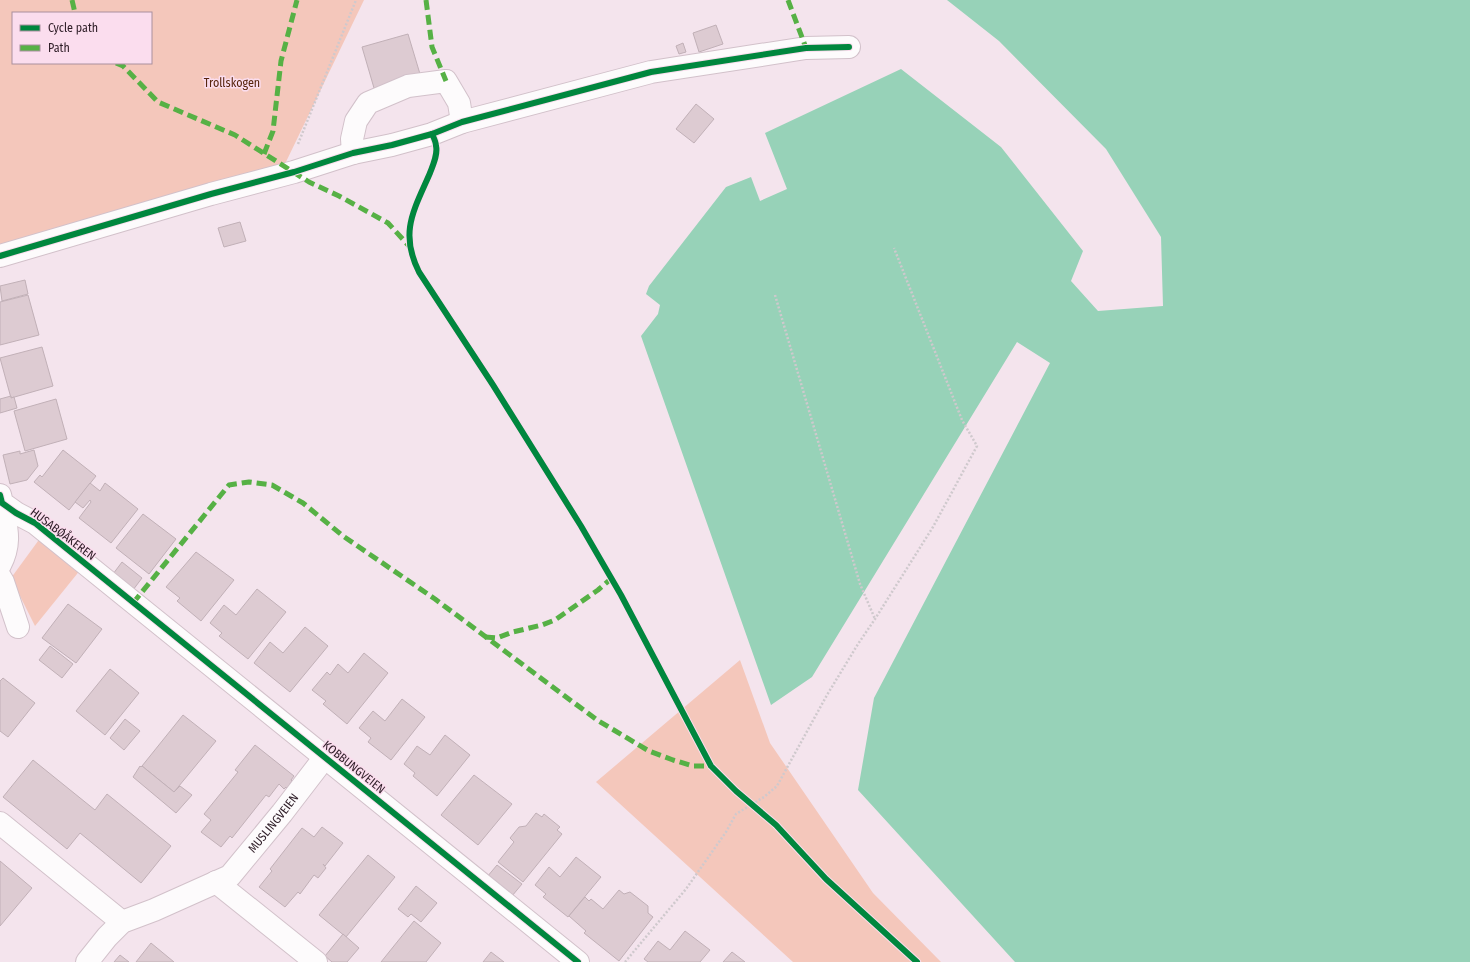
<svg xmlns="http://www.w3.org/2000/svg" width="1470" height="962" font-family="'Fira Sans Condensed',sans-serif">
	<rect width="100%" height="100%" fill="#f4e4ed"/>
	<g fill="#f4c7bb" fill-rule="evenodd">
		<path d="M 0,0 L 364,0 L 284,166 L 0,246 ZM 13,13 L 151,13 L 151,63 L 13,63 Z"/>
		<path d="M 41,537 L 81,569 L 35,626 L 11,578 Z"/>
		<path d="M 740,660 L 770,743 L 873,893 L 941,962 L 793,962 L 596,782 Z"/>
	</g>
	<path fill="#97d2b8" d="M 947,0 L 1470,0 L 1470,962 L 1015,962 L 858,790 L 874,698 L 1050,363 L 1017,342 L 812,677 L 771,705 L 641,336 L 658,314 L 660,305 L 646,294 L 649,286 L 726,187 L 751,177 L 760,201 L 787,189 L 765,133 L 901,69 L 1001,147 L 1083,251 L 1071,281 L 1098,311 L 1163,306 L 1161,237 L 1106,149 L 999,41 Z"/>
	<g fill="#ddcbd2" stroke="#c1b0b7">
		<path d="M 716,25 L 723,44 L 699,52 L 693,33 Z"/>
		<path d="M 408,34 L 420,74 L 374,88 L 362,47 Z"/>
		<path d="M 683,43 L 686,52 L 679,54 L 676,46 Z"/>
		<path d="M 696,104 L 714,119 L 694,143 L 676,129 Z"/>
		<path d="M 240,222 L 246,241 L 224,247 L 218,228 Z"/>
		<path d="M 25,280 L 28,294 L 2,301 L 0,286 Z"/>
		<path d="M 28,295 L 39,335 L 0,345 L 0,302 Z"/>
		<path d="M 42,347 L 53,386 L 11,398 L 0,358 Z"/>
		<path d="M 11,396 L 11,398 L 14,397 L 17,408 L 0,413 L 0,399 Z"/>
		<path d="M 56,399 L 67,439 L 25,451 L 14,411 Z"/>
		<path d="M 34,450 L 38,466 L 27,480 L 10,484 L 3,455 L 20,451 L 20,454 Z"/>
		<path d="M 63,450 L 96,476 L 69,510 L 34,482 L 40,475 L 42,477 Z"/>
		<path d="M 90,483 L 100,491 L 105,483 L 138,509 L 111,543 L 79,518 L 91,502 L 90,500 L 83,508 L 75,502 Z"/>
		<path d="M 143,514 L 176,539 L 149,574 L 116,548 Z"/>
		<path d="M 196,552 L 234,580 L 201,621 L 177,601 L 180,598 L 166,587 Z"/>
		<path d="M 122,562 L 142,578 L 133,590 L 113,574 Z"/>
		<path d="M 257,589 L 286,612 L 248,659 L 219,636 L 222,633 L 210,623 L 224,605 L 236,615 Z"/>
		<path d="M 68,604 L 102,629 L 76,663 L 42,638 Z"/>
		<path d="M 305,627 L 328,646 L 290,692 L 254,663 L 270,642 L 283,653 Z"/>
		<path d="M 50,646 L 73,664 L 62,678 L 39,660 Z"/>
		<path d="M 364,653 L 388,673 L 347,724 L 323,704 L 326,701 L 312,690 L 327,672 L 330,675 L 338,664 L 348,673 Z"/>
		<path d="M 110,669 L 139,693 L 105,735 L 76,711 Z"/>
		<path d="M 3,678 L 35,703 L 8,737 L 0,731 L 0,681 Z"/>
		<path d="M 402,699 L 425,717 L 391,760 L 368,742 L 371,738 L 359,728 L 373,711 L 385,721 Z"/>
		<path d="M 183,715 L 216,741 L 174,792 L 142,766 Z"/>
		<path d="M 125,719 L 140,731 L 124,750 L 110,738 Z"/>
		<path d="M 445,735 L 470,755 L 437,796 L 413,776 L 415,773 L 404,764 L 417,746 L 430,755 Z"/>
		<path d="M 255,745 L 294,776 L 291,780 L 292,781 L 287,788 L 286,787 L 284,789 L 279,784 L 269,797 L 266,795 L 232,838 L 230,836 L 221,847 L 201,832 L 211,820 L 204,814 L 238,772 L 235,770 Z"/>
		<path d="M 33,760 L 95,810 L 107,794 L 171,846 L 141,883 L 80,833 L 67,849 L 3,797 Z"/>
		<path d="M 140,766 L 141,767 L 142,766 L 174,792 L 180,786 L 192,795 L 176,813 L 133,777 Z"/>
		<path d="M 474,775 L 512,804 L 478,845 L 441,815 Z"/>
		<path d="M 536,813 L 542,817 L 544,814 L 560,827 L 557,830 L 562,834 L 523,882 L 498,862 L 514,842 L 510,838 L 519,827 L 526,826 Z"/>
		<path d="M 322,827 L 343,843 L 325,866 L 323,864 L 326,868 L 318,878 L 314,875 L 300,894 L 298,892 L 285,907 L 259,887 L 272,871 L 270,869 L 302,828 L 314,837 Z"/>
		<path d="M 368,855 L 395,877 L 346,937 L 319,915 Z"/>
		<path d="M 576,857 L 601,877 L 568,917 L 543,897 L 546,894 L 535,885 L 549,867 L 560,877 Z"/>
		<path d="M 0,861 L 32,888 L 0,926 Z"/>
		<path d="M 497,865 L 522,884 L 512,896 L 487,877 Z"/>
		<path d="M 416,886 L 437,903 L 421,922 L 411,914 L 408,917 L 398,909 Z"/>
		<path d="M 619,890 L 624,894 L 630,892 L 648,906 L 648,913 L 653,917 L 619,961 L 584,933 L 586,931 L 569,916 L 585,897 L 589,901 L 591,899 L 603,909 Z"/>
		<path d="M 414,921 L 441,943 L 426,962 L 381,962 Z"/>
		<path d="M 685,931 L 710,950 L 700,962 L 648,962 L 644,959 L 658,941 L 670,950 Z"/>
		<path d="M 343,934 L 359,948 L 347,962 L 332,962 L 325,956 Z"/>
		<path d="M 151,943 L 174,962 L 136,962 Z"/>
		<path d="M 491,952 L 504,962 L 483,962 Z"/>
		<path d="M 732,952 L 745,962 L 723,962 Z"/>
		<path d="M 120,955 L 129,962 L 114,962 Z"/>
	</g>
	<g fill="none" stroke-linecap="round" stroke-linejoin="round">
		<defs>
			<g id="minor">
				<path d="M 353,153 L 352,139 L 356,121 L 368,103 L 408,86 L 446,81 L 459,103 L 462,122"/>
				<path d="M 0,256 L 211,194 L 294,172 L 353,153 L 392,145 L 432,134 L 462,122 L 651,72 L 806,48 L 849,47"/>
				<path d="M 0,495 L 2,503 L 16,513 L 35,523 L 578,962"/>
				<path d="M 0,565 C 12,542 6,527 2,503"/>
				<path d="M 0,577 L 3,582 L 18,627"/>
				<path d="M 0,823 L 122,922"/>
				<path d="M 216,882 L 316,962"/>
				<path id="s1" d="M 87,962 L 107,937 L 122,922 L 154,910 L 230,876 L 282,813 L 325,757"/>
			</g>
		</defs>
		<use href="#minor" stroke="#d2c1ca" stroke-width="24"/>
		<g stroke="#cfc9cd" stroke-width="2.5" stroke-dasharray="2 2" stroke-linecap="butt">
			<path d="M 298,144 L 356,0"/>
			<path d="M 775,295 L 860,584 L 875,619"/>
			<path d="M 625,962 L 686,889 L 726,832 L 736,814 L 764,797 L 777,786 L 827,695 L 858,644 L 875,619 L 933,527 L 977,446 L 962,420 L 894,248"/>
		</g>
		<use href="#minor" stroke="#fdfbfc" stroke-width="22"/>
		<g stroke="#56b145" stroke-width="5" stroke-dasharray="10 5" stroke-linecap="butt">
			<path d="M 72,0 L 75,13"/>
			<path d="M 426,0 L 432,47 L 446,81"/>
			<path d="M 788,0 L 806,48"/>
			<path d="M 116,63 L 123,66 L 158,102 L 235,135 L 309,182 L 339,196 L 388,223 L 409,246"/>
			<path d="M 264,154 L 273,131 L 281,61 L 297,0"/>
			<path d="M 133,603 L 229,485 L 249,482 L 272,485 L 303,503 L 343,536 L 435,599 L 597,720 L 649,751 L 673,760 L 693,766 L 711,766"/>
			<path d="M 485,637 L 497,638 L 513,632 L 542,625 L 555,620 L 598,590 L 612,578"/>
		</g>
		<defs>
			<g id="cycleway">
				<path d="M 432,134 C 434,138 436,142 436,146 C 438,154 433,165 430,173 C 414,210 399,232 419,272 L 493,385 L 581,526 L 621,595 L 711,766 L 736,791 L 776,825 L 826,879 L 917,962"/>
				<path d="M 0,256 L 211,194 L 294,172 L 353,153 L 392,145 L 432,134 L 462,122 L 651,72 L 806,48 L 849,47"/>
				<path d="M 0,495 L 2,503 L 16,513 L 35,523 L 578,962"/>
			</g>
		</defs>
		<use href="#cycleway" stroke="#fbddee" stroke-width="8"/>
		<use href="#cycleway" stroke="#00873e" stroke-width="6"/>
	</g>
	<g text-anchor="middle" stroke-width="3" stroke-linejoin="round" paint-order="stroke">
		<g font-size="12" fill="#57250d" stroke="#fbddee">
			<text x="232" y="87">Trollskogen</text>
		</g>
		<g font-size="12" fill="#2d1c26" stroke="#fbddee">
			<text transform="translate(63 534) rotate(37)" y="4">HUSABØÅKEREN</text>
			<text transform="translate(354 767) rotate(39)" y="4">KOBBUNGVEIEN</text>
			<text dy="4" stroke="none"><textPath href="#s1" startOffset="239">MUSLINGVEIEN</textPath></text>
		</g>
	</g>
	<rect x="12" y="12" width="140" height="52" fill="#fbddee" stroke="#a9909e"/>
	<rect x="20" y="25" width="20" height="6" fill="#00873e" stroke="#a9909e"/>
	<text x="48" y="32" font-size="12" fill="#2d1c26">Cycle path</text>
	<rect x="20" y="45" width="20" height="6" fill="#56b145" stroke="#a9909e"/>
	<text x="48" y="52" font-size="12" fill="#2d1c26">Path</text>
</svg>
